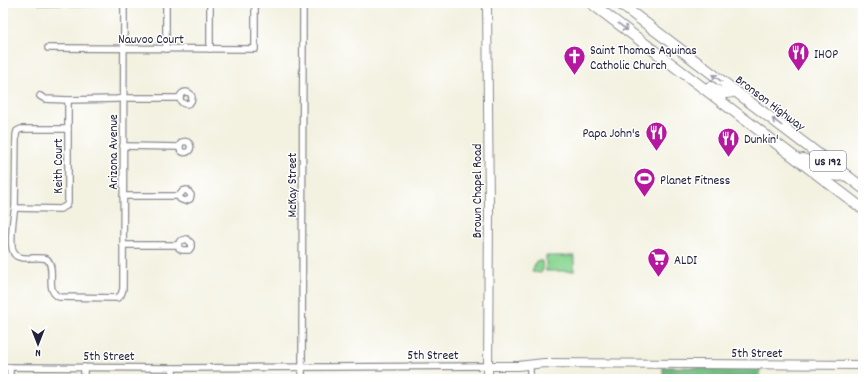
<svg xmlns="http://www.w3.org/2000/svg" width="866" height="382" font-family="Dekko,sans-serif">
	<rect width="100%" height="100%" fill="#fff"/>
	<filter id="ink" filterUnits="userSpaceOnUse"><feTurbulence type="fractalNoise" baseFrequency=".025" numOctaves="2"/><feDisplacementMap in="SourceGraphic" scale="8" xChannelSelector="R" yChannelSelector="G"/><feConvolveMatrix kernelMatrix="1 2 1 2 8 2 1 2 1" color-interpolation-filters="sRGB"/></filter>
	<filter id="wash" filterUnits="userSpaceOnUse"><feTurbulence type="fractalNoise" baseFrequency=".012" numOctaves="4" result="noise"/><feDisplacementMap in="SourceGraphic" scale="16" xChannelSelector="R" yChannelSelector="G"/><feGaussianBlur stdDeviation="0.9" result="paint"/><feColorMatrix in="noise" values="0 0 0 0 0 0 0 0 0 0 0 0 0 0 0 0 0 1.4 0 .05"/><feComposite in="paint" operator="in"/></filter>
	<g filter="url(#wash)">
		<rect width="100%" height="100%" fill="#f3f1e0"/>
		<g fill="#8cd794" stroke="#577c68">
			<rect x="546" y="256" width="28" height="15"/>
			<path d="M 536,261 L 542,261 L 543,270 L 541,273 L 532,272 Z"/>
		</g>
		<path fill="#71b87e" stroke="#4a6d5c" d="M 663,367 L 760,368 L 760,379 L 663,379 Z"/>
	</g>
	<g filter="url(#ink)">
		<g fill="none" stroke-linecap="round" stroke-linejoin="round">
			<defs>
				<g id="street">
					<path d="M 41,4 L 98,3"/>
					<path d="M 48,48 L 255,49 L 255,3"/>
					<path d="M 166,49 L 166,3"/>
					<path d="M 210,49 L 210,3"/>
					<circle cx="186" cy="98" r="6"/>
					<path d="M 40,96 L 45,99 L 68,100 L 117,99 L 128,98 L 179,98"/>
					<path d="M 68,129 L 21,129 L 17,131 L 16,135 L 15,208 C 13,216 10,244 13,251 C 14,255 16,256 19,257 C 28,260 38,256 47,259 C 57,270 44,290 59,297 L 117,298 L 121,295 L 123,289 L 124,3"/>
					<circle cx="185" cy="147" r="5.5"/>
					<path d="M 123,146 L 180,147"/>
					<path d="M 123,196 L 179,196 L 180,199 L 185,201 L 190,199 L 191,195 L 187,190 L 183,191 L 179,196"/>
					<path d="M 15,208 L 60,209 L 66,206 L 68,202 L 68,100"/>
					<path d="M 123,245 L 178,245 L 179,248 L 182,250 L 189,250 L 191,247 L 191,243 L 187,239 L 180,241 L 178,245"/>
					<path d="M 530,364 L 530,379"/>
					<path d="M 3,367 L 173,368 L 488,366"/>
					<path d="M 10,379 L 10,367"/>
					<path d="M 84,379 L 84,367"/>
					<path d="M 173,379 L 173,368"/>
					<path d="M 302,379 L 303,3"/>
				</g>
				<g id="secondary">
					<path d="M 487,3 L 489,206 L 488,379"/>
					<path d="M 488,366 L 518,366 L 544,363 L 863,365"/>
				</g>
				<g id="highway">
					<path d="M 591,3 L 863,209"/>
					<path d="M 619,3 L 863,188"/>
					<path d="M 711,87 C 720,93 725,95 735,91"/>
					<path d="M 803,159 C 807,161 812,162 816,164 C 828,171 830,178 846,175"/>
				</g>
			</defs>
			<use href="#street" stroke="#8a8a8e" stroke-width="8"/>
			<use href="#secondary" stroke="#8a8a8e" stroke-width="10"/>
			<use href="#highway" stroke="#8a8a8e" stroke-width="12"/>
			<use href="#street" stroke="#fff" stroke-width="5.5"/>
			<use href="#secondary" stroke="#fff" stroke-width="8"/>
			<use href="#highway" stroke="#fff" stroke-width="10"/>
		</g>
		<defs><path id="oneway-shaft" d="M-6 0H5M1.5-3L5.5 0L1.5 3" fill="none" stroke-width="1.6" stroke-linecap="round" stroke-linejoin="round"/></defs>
		<g stroke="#9c9ca7">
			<use href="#oneway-shaft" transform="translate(623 27) rotate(37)"/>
			<use href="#oneway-shaft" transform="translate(717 78) rotate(-143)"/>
			<use href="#oneway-shaft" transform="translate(777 122) rotate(-143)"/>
		</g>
	</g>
	<defs>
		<symbol id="restaurant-pin" viewBox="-11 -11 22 30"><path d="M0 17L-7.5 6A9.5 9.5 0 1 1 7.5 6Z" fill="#b5179e" stroke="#fff"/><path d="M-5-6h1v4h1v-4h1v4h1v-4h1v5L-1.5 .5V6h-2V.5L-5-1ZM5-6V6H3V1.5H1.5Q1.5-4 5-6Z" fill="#fff"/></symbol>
		<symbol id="church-pin" viewBox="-11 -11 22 30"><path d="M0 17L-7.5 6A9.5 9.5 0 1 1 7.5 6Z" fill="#b5179e" stroke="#fff"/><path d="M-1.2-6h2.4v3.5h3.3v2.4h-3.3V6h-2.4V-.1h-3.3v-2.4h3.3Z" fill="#fff"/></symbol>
		<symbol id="stadium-pin" viewBox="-11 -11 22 30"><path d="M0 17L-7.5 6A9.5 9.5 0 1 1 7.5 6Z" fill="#b5179e" stroke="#fff"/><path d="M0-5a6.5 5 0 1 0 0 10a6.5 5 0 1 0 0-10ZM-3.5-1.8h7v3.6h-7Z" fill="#fff"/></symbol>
		<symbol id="supermarket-pin" viewBox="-11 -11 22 30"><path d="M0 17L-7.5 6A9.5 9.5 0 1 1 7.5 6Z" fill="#b5179e" stroke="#fff"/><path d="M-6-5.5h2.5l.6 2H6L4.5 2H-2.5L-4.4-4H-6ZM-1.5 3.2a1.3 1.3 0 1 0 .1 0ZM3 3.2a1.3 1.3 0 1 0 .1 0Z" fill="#fff"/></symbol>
	</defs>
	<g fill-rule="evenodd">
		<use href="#restaurant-pin" x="786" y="40" width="25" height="34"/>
		<use href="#church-pin" x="562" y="44" width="25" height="34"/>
		<use href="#restaurant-pin" x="644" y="120" width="25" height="34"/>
		<use href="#restaurant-pin" x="716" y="126" width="25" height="34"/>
		<use href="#stadium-pin" x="632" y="166" width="25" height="34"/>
		<use href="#supermarket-pin" x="646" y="246" width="25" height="34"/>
	</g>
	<g text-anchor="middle" stroke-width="3" stroke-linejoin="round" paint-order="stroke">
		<rect fill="#fff" stroke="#646476" stroke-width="1" x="810" y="151" width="36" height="20" rx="3"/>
		<g font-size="12" font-weight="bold" fill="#22223b">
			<text x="828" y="165">US 192</text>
		</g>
		<g font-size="13" fill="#22223b" stroke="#fff">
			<text x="151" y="43">Nauvoo Court</text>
			<text transform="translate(771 102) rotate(37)" y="5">Bronson Highway</text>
			<text transform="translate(112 152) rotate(-90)" y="5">Arizona Avenue</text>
			<text transform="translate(57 166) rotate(-90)" y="5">Keith Court</text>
			<text transform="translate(291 185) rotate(-90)" y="5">McKay Street</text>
			<text transform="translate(476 191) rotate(-90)" y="5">Brown Chapel Road</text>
			<text x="757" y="357">5th Street</text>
			<text x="433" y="359">5th Street</text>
			<text x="109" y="360">5th Street</text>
		</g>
		<g font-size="13" fill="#22223b" stroke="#fff" text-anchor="start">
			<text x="590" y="54">Saint Thomas Aquinas<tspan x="590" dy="15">Catholic Church</tspan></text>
			<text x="814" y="58">IHOP</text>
			<text x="640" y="137" text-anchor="end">Papa John's</text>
			<text x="744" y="143">Dunkin'</text>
			<text x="660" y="184">Planet Fitness</text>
			<text x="674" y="264">ALDI</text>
		</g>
	</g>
	<rect width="866" height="382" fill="none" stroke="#fff" stroke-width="16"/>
	<g transform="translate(38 344) rotate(180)" stroke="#ffffff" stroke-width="3" paint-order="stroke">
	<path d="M0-3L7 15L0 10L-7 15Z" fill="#22223b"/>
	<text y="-6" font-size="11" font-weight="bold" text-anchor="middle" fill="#22223b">N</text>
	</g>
</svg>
